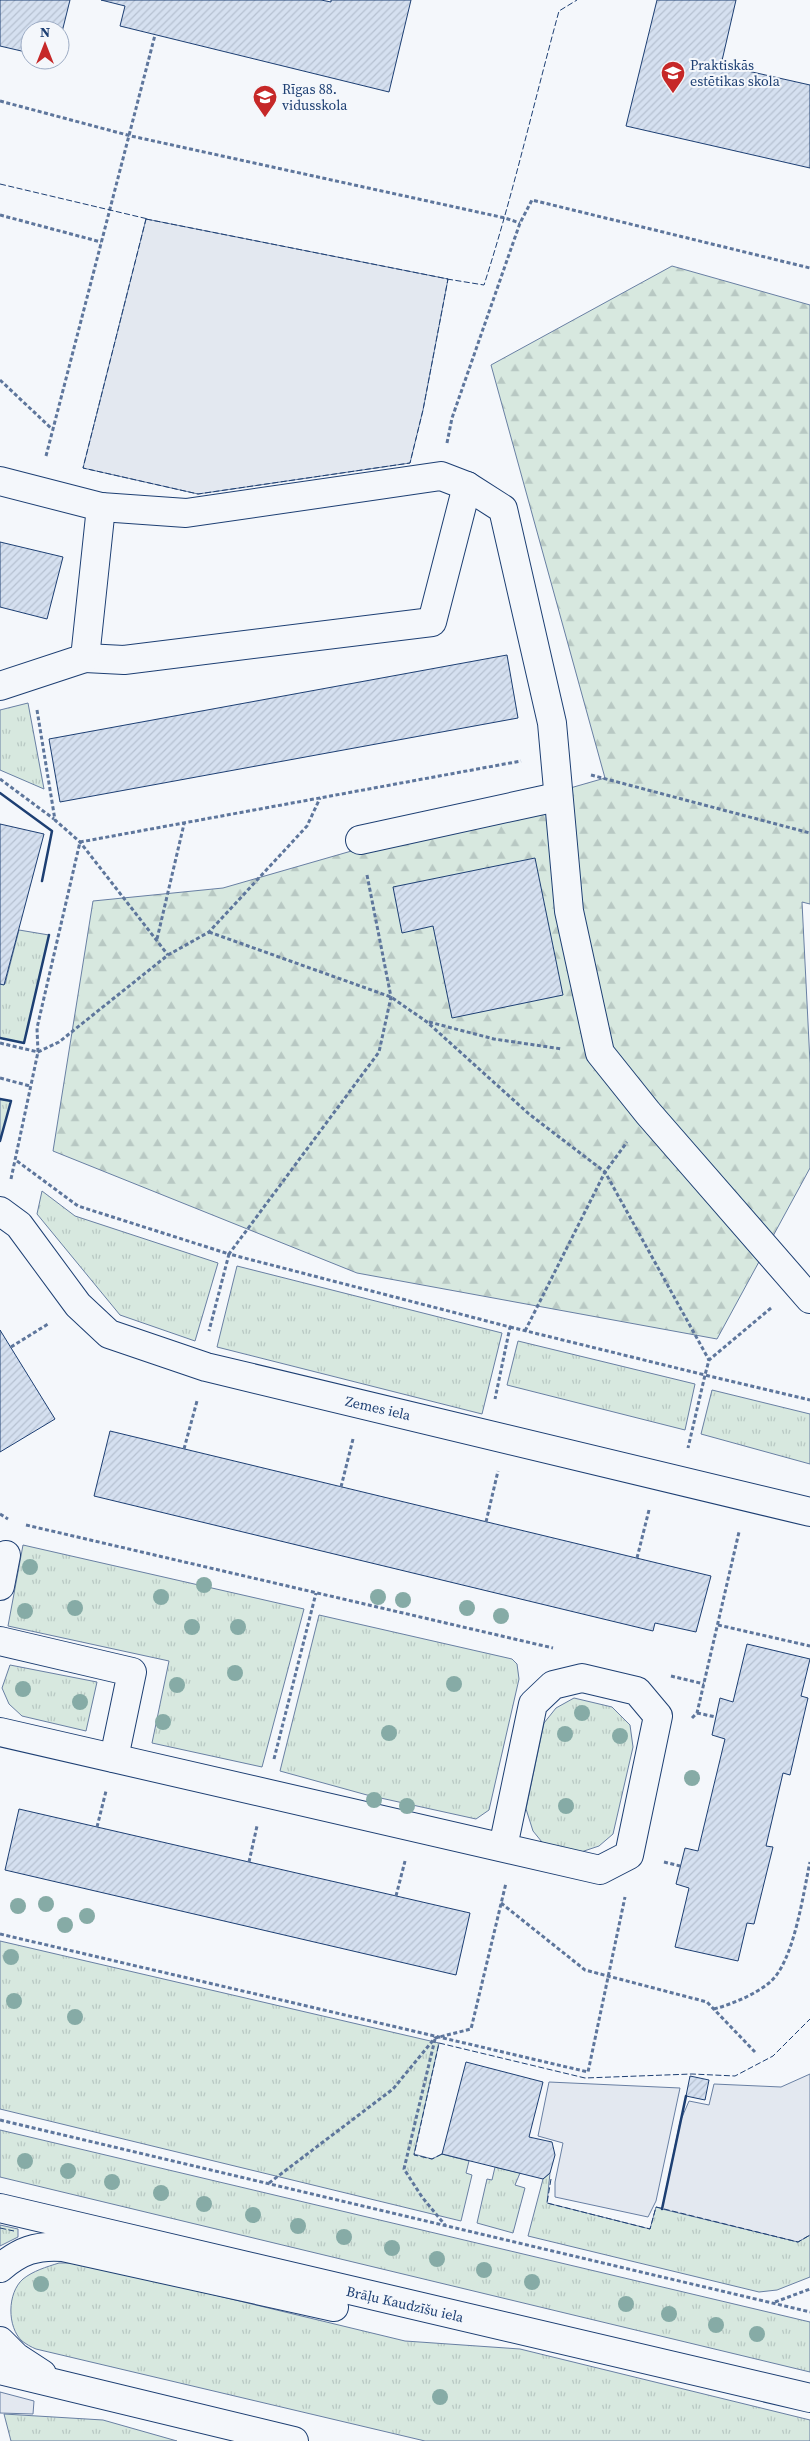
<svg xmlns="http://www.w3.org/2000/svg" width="810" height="2441" font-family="'Source Serif 4',serif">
	<defs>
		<pattern id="grass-tufts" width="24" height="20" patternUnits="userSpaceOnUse" patternTransform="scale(1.25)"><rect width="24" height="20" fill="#d7e8df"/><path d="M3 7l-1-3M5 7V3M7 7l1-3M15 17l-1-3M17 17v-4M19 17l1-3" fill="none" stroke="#b8c8c3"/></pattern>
		<pattern id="forest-firs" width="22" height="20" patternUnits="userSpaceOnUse" patternTransform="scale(1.25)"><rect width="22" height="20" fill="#d7e8df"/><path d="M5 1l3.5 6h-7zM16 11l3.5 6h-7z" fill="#b8c8c3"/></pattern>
		<pattern id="building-hatch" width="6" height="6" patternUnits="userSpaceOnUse" patternTransform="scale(1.25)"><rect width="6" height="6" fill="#d5e0f0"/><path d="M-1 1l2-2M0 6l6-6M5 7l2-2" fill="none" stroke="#b6c1d1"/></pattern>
	</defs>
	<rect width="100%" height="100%" fill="#f4f7fb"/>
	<g fill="url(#grass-tufts)" stroke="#687fa3">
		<path d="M 28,703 L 44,789 L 0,770 L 0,710 Z"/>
		<path d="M 19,930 L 49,935 L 24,1043 L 0,1038 L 0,984 L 5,984 Z"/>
		<path d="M 0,1099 L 11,1101 L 0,1141 Z"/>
		<path d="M 42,1191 L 75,1216 L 218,1263 L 195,1341 L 120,1315 L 37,1214 Z"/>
		<path d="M 237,1266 L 502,1333 L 482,1414 L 217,1347 Z"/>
		<path d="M 518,1341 L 695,1384 L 685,1430 L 507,1385 Z"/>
		<path d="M 712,1390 L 810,1414 L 810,1464 L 701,1434 Z"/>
		<path d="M 23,1545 L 304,1609 L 262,1767 L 152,1743 L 169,1661 L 8,1626 Z"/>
		<path d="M 319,1615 L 512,1659 L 517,1664 L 519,1679 L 489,1810 L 476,1819 L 367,1795 L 280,1771 Z"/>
		<path d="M 10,1665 L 97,1682 L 86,1731 L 22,1716 L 9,1704 L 2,1688 Z"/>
		<path d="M 574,1698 L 612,1707 L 630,1725 L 633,1747 L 613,1834 L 599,1846 L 578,1853 L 546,1847 L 533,1831 L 526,1809 L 544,1723 L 556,1708 Z"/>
		<path d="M 0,1941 L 439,2043 L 414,2154 L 432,2159 L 442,2154 L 469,2161 L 466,2173 L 472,2175 L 461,2221 L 0,2109 Z"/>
		<path d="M 0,2130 L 810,2322 L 810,2372 L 0,2177 Z"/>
		<path d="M 495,2167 L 520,2173 L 515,2185 L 525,2188 L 513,2233 L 477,2223 L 487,2179 L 492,2180 Z"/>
		<path d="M 550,2173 L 547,2203 L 650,2229 L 656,2207 L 798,2242 L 810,2235 L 810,2277 L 777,2290 L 759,2292 L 528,2236 L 543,2179 Z"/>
		<path d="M 0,2225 L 18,2229 L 18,2237 L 0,2246 Z"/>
		<path d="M 59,2263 L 82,2263 L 405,2341 L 520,2349 L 810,2420 L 810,2441 L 425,2441 L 36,2349 C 31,2347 26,2344 22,2341 C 7,2327 7,2293 23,2279 C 33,2271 46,2267 59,2263 Z"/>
		<path d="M 4,2414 L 103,2420 L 177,2441 L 11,2441 Z"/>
	</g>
	<path fill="url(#forest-firs)" stroke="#687fa3" d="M 672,266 L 810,305 L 810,904 L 802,902 L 810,1063 L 810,1168 L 717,1339 L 357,1273 L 53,1151 L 93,901 L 223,888 L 605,778 L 491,365 Z"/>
	<g fill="#e3e8f0" stroke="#687fa3">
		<path d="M 146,219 L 448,279 L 423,410 L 410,463 L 198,494 L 83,468 Z"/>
		<path d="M 810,2074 L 810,2235 L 798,2242 L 662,2209 L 680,2122 L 689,2101 L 709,2105 L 714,2084 L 781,2087 Z"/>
		<path d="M 549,2082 L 680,2088 L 656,2201 L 648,2217 L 555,2197 L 555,2182 L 563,2143 L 538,2136 Z"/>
		<path d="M 0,2392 L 34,2401 L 33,2414 L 0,2413 Z"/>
	</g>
	<g fill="url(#building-hatch)" stroke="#1d3f73">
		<path d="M 0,0 L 70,0 L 60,40 L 60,30 L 30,30 L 30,53 L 0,46 Z"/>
		<path d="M 101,0 L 321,0 L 331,2 L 331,0 L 411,0 L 389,92 L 120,26 L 125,6 Z"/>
		<path d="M 657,0 L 736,0 L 721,65 L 810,85 L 810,168 L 626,126 Z"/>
		<path d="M 0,542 L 63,557 L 47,619 L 0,607 Z"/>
		<path d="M 507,655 L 518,718 L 60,802 L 49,739 Z"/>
		<path d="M 0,824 L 44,834 L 4,985 L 0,984 Z"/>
		<path d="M 535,858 L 563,995 L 452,1018 L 433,926 L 402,933 L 393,887 Z"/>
		<path d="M 0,1330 L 55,1419 L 0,1452 Z"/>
		<path d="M 110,1431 L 711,1576 L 696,1632 L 655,1623 L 653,1631 L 94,1496 Z"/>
		<path d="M 747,1644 L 810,1659 L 801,1696 L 808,1698 L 790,1775 L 783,1773 L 766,1846 L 773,1847 L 754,1924 L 747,1923 L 738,1961 L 675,1947 L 689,1888 L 676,1884 L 685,1848 L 698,1851 L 725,1739 L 712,1735 L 720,1698 L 733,1702 Z"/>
		<path d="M 19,1809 L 470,1913 L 456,1975 L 5,1870 Z"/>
		<path d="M 466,2062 L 543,2082 L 529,2137 L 552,2142 L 555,2155 L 550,2173 L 543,2179 L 442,2154 Z"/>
		<path d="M 690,2076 L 709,2080 L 705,2100 L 686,2096 Z"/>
	</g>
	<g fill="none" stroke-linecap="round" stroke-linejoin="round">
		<defs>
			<g id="minor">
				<path d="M 0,481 L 101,507 L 186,513 L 441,476 L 467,486 L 503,509 L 552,723 L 569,911 L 600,1053 L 648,1113 L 810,1299"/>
				<path d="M 85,658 L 124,660 L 432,622 L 467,486"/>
				<path d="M 0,686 L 85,658 L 101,507"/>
				<path d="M 360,840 L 557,797"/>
				<path d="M 0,1211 L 19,1225 L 78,1305 L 109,1334 L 206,1367 L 810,1512"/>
				<path d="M 0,1586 L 6,1555"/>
				<path d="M 0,1641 L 132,1672 L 114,1758"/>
				<path d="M 0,1732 L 600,1870 L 629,1855 L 658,1716 L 637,1691 L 582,1678 L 553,1685 L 533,1704 L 503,1847"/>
				<path d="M 0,2208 L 810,2398"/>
				<path d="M 0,2268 C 20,2251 36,2245 63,2247 L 334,2307"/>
				<path d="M 0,2341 L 16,2357 L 42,2374"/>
				<path d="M 0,2370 L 294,2441"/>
			</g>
		</defs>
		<use href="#minor" stroke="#1d3f73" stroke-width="30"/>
		<g stroke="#5e769c" stroke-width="3" stroke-dasharray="4 2.5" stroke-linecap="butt">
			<path d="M 0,101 L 131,136 L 505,218 L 520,223"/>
			<path d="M 0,215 L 101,242"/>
			<path d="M 0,380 L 52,429"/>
			<path d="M 447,443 L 452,418 L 520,223 L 532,200 L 810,268"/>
			<path d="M 46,456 L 155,35"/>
			<path d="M 37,710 L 55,820 L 80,842 L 168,955"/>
			<path d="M 591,775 L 810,833"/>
			<path d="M 0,779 L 54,819"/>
			<path d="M 367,875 L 391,997 L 379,1052 L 229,1254 L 510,1327 L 495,1399"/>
			<path d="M 209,932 L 391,997 L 427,1022 L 529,1114 L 605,1172 L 709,1360"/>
			<path d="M 157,939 L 184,824"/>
			<path d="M 429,1022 L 494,1039 L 562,1049"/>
			<path d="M 0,1043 L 38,1052 L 59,1042 L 168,955 L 209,932 L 307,826 L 320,798"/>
			<path d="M 0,1078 L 30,1086"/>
			<path d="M 17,1161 L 78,1206 L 229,1254 L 209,1331"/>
			<path d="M 11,1179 L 38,1052 L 37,1028 L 80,842 L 521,761"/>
			<path d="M 771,1308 L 709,1360 L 705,1375 L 810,1400"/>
			<path d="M 510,1327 L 705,1375 L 688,1448"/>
			<path d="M 525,1331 L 605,1172 L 627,1142"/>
			<path d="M 11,1347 L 48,1324"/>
			<path d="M 184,1449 L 197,1401"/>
			<path d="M 341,1487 L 353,1439"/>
			<path d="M 0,1514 L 8,1519"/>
			<path d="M 486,1522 L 498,1471"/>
			<path d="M 26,1525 L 553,1648"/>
			<path d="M 637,1558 L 649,1510"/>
			<path d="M 718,1625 L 810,1646"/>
			<path d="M 671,1676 L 704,1684"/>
			<path d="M 697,1713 L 716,1717"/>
			<path d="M 692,1718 L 697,1713 L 739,1532"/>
			<path d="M 274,1759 L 316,1593"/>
			<path d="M 97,1827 L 106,1791"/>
			<path d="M 249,1862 L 257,1826"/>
			<path d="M 664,1862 L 680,1866"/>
			<path d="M 396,1896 L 405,1861"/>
			<path d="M 501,1903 L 585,1970 L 707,2002 L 755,2052"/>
			<path d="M 0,1934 L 588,2072 L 625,1897"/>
			<path d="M 714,2009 C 732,2004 754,1995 769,1983 C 794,1963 803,1894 810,1862"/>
			<path d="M 435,2039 L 404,2169 L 422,2197 L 445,2225"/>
			<path d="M 0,2120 L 810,2312"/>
			<path d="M 269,2183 L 393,2089 L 435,2038 L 471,2029 L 506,1883"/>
			<path d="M 775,2302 L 810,2289"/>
		</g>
		<use href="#minor" stroke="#f4f7fb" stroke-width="28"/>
		<g stroke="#1d3f73" stroke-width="1" stroke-dasharray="6 2.5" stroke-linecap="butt">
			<path d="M 0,184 L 148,219"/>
			<path d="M 146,219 L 448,279 L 423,410 L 410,463 L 198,494 L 83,468 Z"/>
			<path d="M 447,279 L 484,285 C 513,195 534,102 559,11 L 577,0"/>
			<path d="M 442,2154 L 432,2159 L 414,2155 L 439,2043 L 585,2078 L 692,2074 L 735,2076 L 773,2056 L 810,2019"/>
			<path d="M 551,2179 L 547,2203 L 650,2229 L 656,2207 L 798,2242 L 810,2235"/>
			<path d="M 0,2228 L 14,2231"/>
		</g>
		<g stroke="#1d3f73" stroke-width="2.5">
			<path d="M 0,793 L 52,831 L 42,881"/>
			<path d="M 0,1038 L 24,1043 L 49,935"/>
			<path d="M 0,1099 L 11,1101 L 0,1141"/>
			<path d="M 662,2209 L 686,2096"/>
		</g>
	</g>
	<g fill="#86aba6">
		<circle cx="30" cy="1567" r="8"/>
		<circle cx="204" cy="1585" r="8"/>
		<circle cx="161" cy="1597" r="8"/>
		<circle cx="378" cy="1597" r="8"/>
		<circle cx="403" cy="1600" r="8"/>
		<circle cx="75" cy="1608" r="8"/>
		<circle cx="467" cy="1608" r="8"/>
		<circle cx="25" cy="1611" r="8"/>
		<circle cx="501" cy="1616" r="8"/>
		<circle cx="192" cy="1627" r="8"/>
		<circle cx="238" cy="1627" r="8"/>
		<circle cx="235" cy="1673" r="8"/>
		<circle cx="454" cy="1684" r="8"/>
		<circle cx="177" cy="1685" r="8"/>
		<circle cx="23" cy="1689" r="8"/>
		<circle cx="80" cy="1702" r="8"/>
		<circle cx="582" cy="1713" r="8"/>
		<circle cx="163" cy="1722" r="8"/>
		<circle cx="389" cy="1733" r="8"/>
		<circle cx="565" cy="1734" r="8"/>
		<circle cx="620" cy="1736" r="8"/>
		<circle cx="692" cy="1778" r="8"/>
		<circle cx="374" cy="1800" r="8"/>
		<circle cx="407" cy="1806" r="8"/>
		<circle cx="566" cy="1806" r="8"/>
		<circle cx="46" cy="1904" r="8"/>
		<circle cx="18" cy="1906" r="8"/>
		<circle cx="87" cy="1916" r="8"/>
		<circle cx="65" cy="1925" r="8"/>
		<circle cx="11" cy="1957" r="8"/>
		<circle cx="14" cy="2001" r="8"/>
		<circle cx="75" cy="2017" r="8"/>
		<circle cx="25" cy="2161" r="8"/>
		<circle cx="68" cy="2171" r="8"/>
		<circle cx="112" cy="2182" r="8"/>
		<circle cx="161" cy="2193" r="8"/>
		<circle cx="204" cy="2204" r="8"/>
		<circle cx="253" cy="2215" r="8"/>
		<circle cx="298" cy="2226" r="8"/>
		<circle cx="344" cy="2237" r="8"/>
		<circle cx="392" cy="2248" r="8"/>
		<circle cx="437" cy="2259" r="8"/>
		<circle cx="484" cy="2270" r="8"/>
		<circle cx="532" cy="2282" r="8"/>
		<circle cx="41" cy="2284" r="8"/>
		<circle cx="626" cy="2304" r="8"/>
		<circle cx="669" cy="2314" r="8"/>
		<circle cx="716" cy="2325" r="8"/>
		<circle cx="757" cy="2334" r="8"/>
		<circle cx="440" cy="2397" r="8"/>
	</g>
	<defs>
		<symbol id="school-pin" viewBox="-11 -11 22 30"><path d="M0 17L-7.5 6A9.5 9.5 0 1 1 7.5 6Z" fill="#c62828" stroke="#f4f7fb"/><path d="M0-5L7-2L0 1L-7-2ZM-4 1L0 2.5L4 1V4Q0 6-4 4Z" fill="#fff"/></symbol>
	</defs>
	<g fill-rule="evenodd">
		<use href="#school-pin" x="659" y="59" width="28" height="38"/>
		<use href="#school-pin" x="251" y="83" width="28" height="38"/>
	</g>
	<g text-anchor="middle" stroke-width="4" stroke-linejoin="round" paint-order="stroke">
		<g font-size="14" fill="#1d3f73" stroke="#f4f7fb" text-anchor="start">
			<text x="690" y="70">Praktiskās<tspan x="690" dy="16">estētikas skola</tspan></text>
			<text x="282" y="94">Rīgas 88.<tspan x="282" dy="16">vidusskola</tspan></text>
		</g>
		<g font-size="14" fill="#1d3f73" stroke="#f4f7fb">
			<text transform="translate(378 1408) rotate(13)" y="5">Zemes iela</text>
			<text transform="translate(405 2304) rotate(13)" y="5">Brāļu Kaudzīšu iela</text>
		</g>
	</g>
	<g transform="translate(45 45)"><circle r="24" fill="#f4f7fb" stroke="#9eadc5"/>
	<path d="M0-4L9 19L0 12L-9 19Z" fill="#c62828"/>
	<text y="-8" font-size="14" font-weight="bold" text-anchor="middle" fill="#1d3f73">N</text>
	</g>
</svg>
